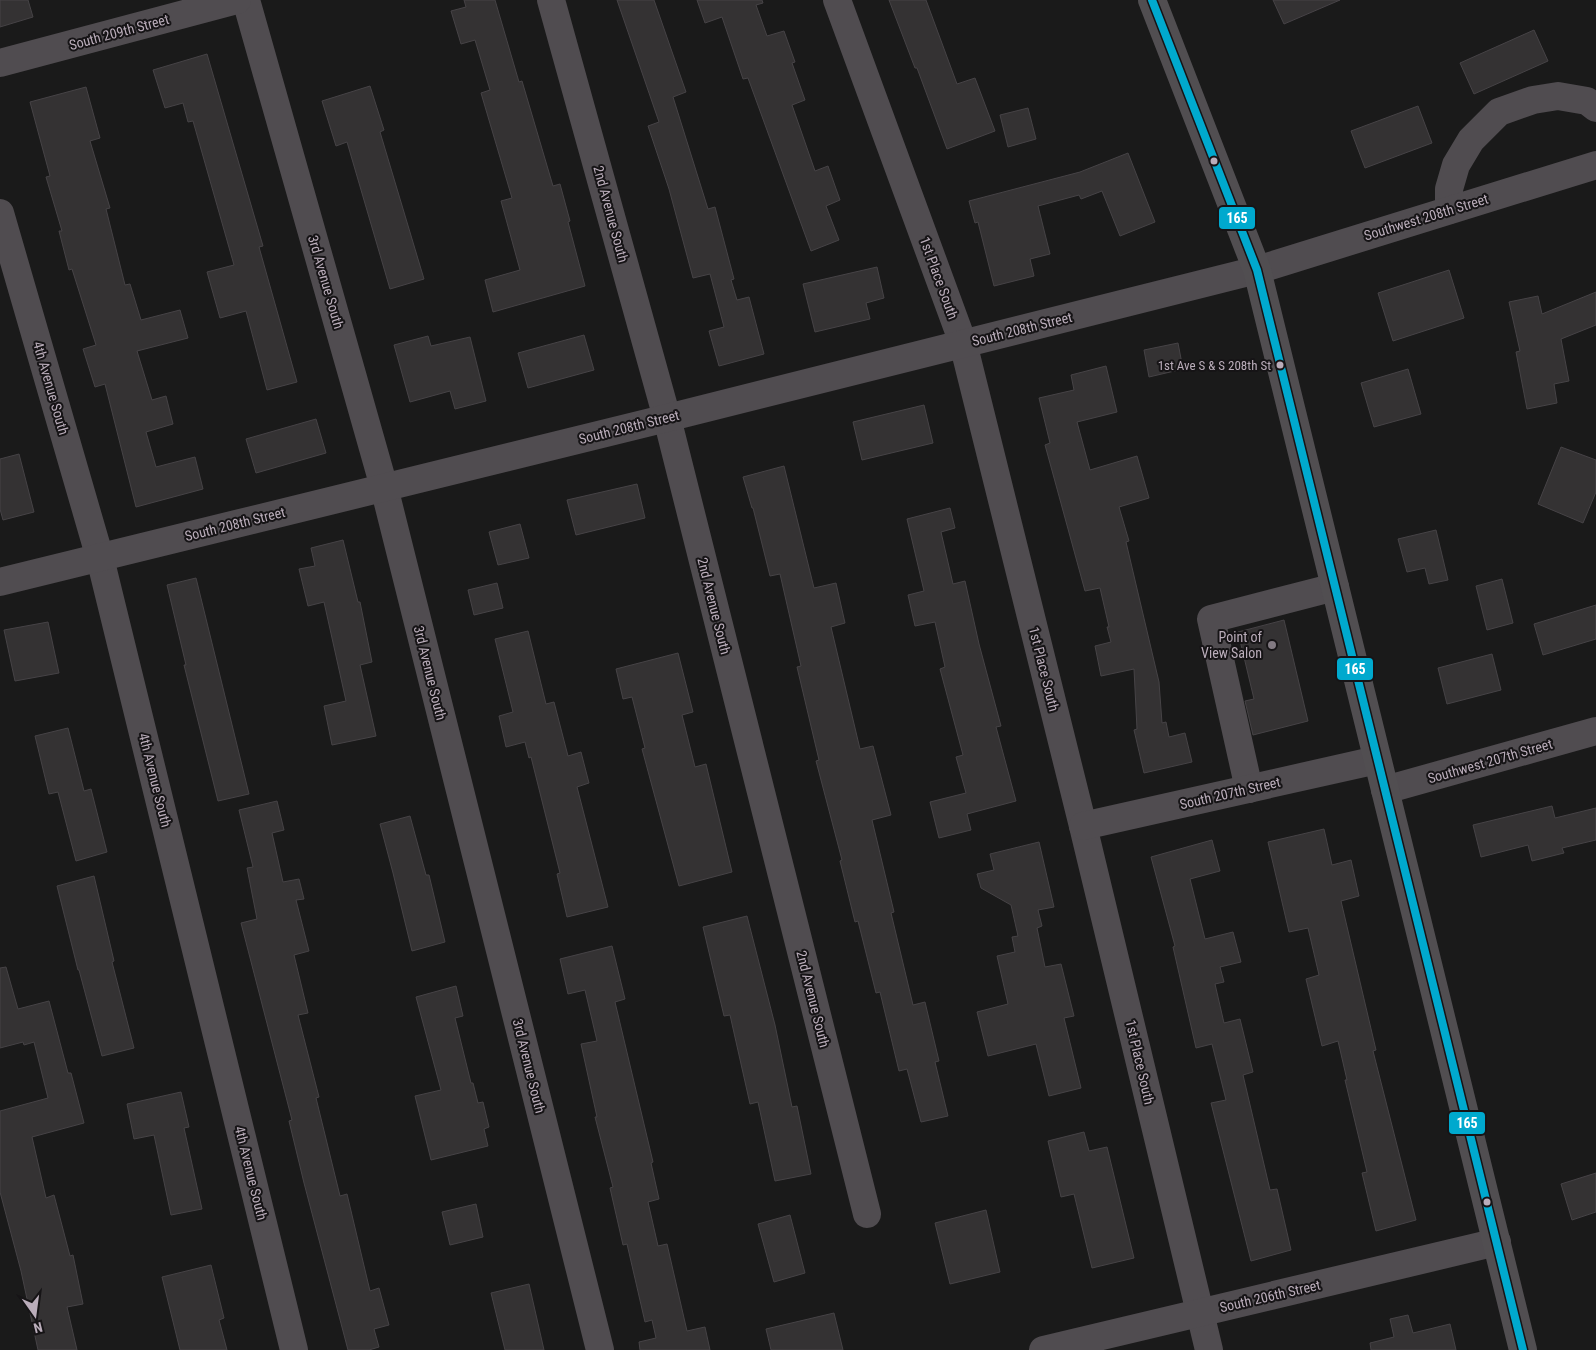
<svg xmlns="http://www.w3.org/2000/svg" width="1596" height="1350" font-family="'Roboto Condensed',sans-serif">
	<rect width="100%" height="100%" fill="#1a1a1a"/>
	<g fill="#343233" stroke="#464346">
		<path d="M 0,0 L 28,0 L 33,17 L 0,27 Z"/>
		<path d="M 464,0 L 495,0 L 519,82 L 522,81 L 553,186 L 560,184 L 570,221 L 568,222 L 585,286 L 493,312 L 485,280 L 520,270 L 501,201 L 512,198 L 481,93 L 490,90 L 475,40 L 461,44 L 451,11 L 466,7 Z"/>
		<path d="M 617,0 L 654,0 L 686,92 L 673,97 L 708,209 L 715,207 L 734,279 L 731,280 L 737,300 L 749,297 L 764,354 L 719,366 L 709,331 L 724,327 L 710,274 L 693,278 L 669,189 L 648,126 L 659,122 Z"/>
		<path d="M 697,0 L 762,0 L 763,3 L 756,5 L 767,36 L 784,31 L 795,62 L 792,63 L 805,100 L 792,105 L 815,171 L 828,166 L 840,200 L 826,206 L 839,240 L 811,251 L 748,78 L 743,79 L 722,17 L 705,23 Z"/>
		<path d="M 889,0 L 926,0 L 957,84 L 975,78 L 995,131 L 947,149 L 917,68 L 915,68 Z"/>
		<path d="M 1273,0 L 1340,0 L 1284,24 Z"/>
		<path d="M 1534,30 L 1548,61 L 1474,94 L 1460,63 Z"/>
		<path d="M 207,54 L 263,246 L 259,247 L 297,382 L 267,390 L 246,311 L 220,318 L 207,272 L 234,265 L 193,121 L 188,122 L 183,103 L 165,108 L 153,70 Z"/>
		<path d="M 370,86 L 384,130 L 380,132 L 424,279 L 390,289 L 347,142 L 336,146 L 322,101 Z"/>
		<path d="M 86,87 L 100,138 L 90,141 L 110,208 L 106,209 L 125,285 L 130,284 L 141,320 L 180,310 L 188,338 L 137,351 L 152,400 L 166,396 L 173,424 L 146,432 L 156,467 L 195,457 L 203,489 L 136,507 L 105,384 L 95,387 L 83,349 L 96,345 L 72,269 L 69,270 L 59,231 L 62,231 L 46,177 L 50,176 L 30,102 Z"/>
		<path d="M 1418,106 L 1432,143 L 1365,168 L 1351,131 Z"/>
		<path d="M 1028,108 L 1036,139 L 1008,147 L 1000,115 Z"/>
		<path d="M 1128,153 L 1155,222 L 1120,236 L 1102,191 L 1081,199 L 1079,195 L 1038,206 L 1050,254 L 1030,259 L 1034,276 L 994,286 L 978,222 L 975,223 L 969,201 L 1080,172 Z"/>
		<path d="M 877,267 L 884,298 L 866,303 L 870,319 L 815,332 L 803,284 Z"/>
		<path d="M 1449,270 L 1464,318 L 1393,341 L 1378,293 Z"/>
		<path d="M 1596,292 L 1596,325 L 1561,339 L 1569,381 L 1554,384 L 1557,403 L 1527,409 L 1516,352 L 1520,351 L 1509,302 L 1538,296 L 1542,314 Z"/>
		<path d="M 584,335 L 594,370 L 528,388 L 518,353 Z"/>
		<path d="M 428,336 L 431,346 L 470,337 L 486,401 L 455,409 L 450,391 L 410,402 L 394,345 Z"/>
		<path d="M 1178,343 L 1183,369 L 1149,377 L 1144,350 Z"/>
		<path d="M 1106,366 L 1117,412 L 1077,422 L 1090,470 L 1137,456 L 1149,498 L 1119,507 L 1129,541 L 1126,542 L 1159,682 L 1162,723 L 1166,722 L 1169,737 L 1185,733 L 1192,762 L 1144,773 L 1134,730 L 1137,729 L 1134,669 L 1101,676 L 1095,646 L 1111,642 L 1107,627 L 1109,627 L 1100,588 L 1085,591 L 1045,445 L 1050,443 L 1039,398 L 1074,390 L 1071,375 Z"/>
		<path d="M 1408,369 L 1421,414 L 1374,427 L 1361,383 Z"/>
		<path d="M 924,405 L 933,443 L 862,460 L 853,422 Z"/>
		<path d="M 316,419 L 326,453 L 256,473 L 246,439 Z"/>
		<path d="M 1561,447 L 1596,460 L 1596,492 L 1583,523 L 1538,504 Z"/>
		<path d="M 19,454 L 34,512 L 3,520 L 0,509 L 0,459 Z"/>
		<path d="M 784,466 L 814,588 L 836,583 L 845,623 L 831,627 L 860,749 L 873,746 L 891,815 L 872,820 L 894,912 L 891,913 L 913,1005 L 925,1002 L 939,1061 L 935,1062 L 948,1116 L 921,1122 L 907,1069 L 899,1071 L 880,992 L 876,993 L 858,921 L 855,922 L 840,861 L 842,860 L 816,761 L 819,760 L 797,667 L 801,666 L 780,574 L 770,576 L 753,508 L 752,508 L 743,477 Z"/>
		<path d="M 637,484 L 645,518 L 576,535 L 567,500 Z"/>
		<path d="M 950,508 L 955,528 L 941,532 L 953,584 L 965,581 L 979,644 L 1001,726 L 996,727 L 1016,801 L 967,814 L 971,830 L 939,838 L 930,802 L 966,793 L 956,757 L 963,755 L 940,669 L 945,667 L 935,622 L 915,626 L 908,595 L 924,591 L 907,519 Z"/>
		<path d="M 520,524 L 529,558 L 498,565 L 489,532 Z"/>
		<path d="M 1436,530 L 1448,580 L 1429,584 L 1425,568 L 1407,572 L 1398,539 Z"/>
		<path d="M 343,540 L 358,602 L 360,602 L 372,662 L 360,665 L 376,736 L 332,745 L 324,706 L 346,701 L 324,602 L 308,606 L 299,569 L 315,566 L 311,548 Z"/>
		<path d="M 196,578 L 249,794 L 218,801 L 184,665 L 186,665 L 167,585 Z"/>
		<path d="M 1502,579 L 1513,623 L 1487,630 L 1476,586 Z"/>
		<path d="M 497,583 L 503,608 L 474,615 L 468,590 Z"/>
		<path d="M 1596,605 L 1596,639 L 1543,655 L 1534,624 Z"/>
		<path d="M 1284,620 L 1308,721 L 1253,735 L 1245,701 L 1254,699 L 1238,632 Z"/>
		<path d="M 48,622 L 59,673 L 15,681 L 4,630 Z"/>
		<path d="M 528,631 L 546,704 L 554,702 L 568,756 L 581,752 L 589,783 L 577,787 L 608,907 L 567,917 L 557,874 L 560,873 L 531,757 L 529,758 L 525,742 L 506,747 L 499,716 L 513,712 L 495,639 Z"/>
		<path d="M 678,653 L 693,712 L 682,715 L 695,767 L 706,764 L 732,872 L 679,886 L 642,749 L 645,748 L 632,697 L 623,699 L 616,669 Z"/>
		<path d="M 1492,654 L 1501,690 L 1447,704 L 1438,668 Z"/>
		<path d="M 68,728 L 84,791 L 91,789 L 107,852 L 76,861 L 58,792 L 49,794 L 35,736 Z"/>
		<path d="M 277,801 L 284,830 L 272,833 L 283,882 L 299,879 L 304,899 L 296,900 L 309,951 L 294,955 L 308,1013 L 298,1015 L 319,1097 L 316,1098 L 340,1196 L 347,1194 L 370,1291 L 379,1288 L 389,1325 L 374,1329 L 379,1347 L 369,1350 L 348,1350 L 304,1183 L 289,1121 L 292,1120 L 241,923 L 257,919 L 247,868 L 253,867 L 239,810 Z"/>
		<path d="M 1552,806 L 1555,818 L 1596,808 L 1596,840 L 1562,848 L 1564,853 L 1532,861 L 1528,845 L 1481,857 L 1473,825 Z"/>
		<path d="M 410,816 L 426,875 L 429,875 L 445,942 L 412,951 L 393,873 L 380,824 Z"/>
		<path d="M 1324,829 L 1332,865 L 1351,860 L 1359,896 L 1341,901 L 1376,1050 L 1373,1051 L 1416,1220 L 1376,1231 L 1362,1173 L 1367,1172 L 1345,1080 L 1347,1080 L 1338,1041 L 1322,1046 L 1306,979 L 1319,975 L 1308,928 L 1289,932 L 1268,842 Z"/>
		<path d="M 1212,840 L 1220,871 L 1190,879 L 1205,939 L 1233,932 L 1241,962 L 1220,967 L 1224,982 L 1215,984 L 1224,1023 L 1240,1019 L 1253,1072 L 1243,1075 L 1270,1190 L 1277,1189 L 1291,1250 L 1251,1261 L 1211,1103 L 1226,1100 L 1212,1044 L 1196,1048 L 1173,947 L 1175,946 L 1151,857 Z"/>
		<path d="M 1039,842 L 1054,907 L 1038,910 L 1042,926 L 1037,928 L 1045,967 L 1061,964 L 1074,1016 L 1064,1018 L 1081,1088 L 1049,1096 L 1036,1044 L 988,1056 L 977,1012 L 1008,1004 L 997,956 L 1015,952 L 1012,937 L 1018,936 L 1011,905 L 981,888 L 977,874 L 994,870 L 990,854 Z"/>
		<path d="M 94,876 L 114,961 L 112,962 L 134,1048 L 102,1056 L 79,970 L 78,970 L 57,886 Z"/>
		<path d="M 747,916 L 775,1025 L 792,1107 L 797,1106 L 811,1174 L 775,1181 L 758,1102 L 750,1104 L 730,1015 L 724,1016 L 703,927 Z"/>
		<path d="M 612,946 L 625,999 L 615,1002 L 653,1162 L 651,1163 L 659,1199 L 648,1202 L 658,1246 L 667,1244 L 687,1331 L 705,1327 L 710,1350 L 640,1350 L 639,1342 L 656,1338 L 652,1320 L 645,1322 L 627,1244 L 623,1245 L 610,1188 L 613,1187 L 595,1117 L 597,1117 L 581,1044 L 597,1041 L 585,990 L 568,994 L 560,959 Z"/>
		<path d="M 6,967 L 18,1009 L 49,1001 L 68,1073 L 71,1073 L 84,1123 L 32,1137 L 46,1198 L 54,1195 L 70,1256 L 73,1255 L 83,1304 L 67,1307 L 77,1350 L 38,1350 L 21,1271 L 0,1192 L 0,1111 L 48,1098 L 34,1042 L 24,1045 L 23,1042 L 0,1048 L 0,968 Z"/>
		<path d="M 456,986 L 463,1016 L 455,1018 L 471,1083 L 473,1083 L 478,1103 L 483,1102 L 489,1127 L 484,1129 L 488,1146 L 431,1160 L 415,1096 L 441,1090 L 416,997 Z"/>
		<path d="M 181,1092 L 189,1127 L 184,1128 L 202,1209 L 171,1215 L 154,1135 L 134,1139 L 127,1104 Z"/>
		<path d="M 1084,1132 L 1089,1151 L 1107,1147 L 1134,1258 L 1092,1268 L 1074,1194 L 1061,1197 L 1048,1141 Z"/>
		<path d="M 1596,1173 L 1596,1212 L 1572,1220 L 1561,1184 Z"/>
		<path d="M 476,1204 L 483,1237 L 450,1245 L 442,1212 Z"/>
		<path d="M 986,1210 L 1000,1272 L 950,1284 L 935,1223 Z"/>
		<path d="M 790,1215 L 805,1273 L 774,1282 L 758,1224 Z"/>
		<path d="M 211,1265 L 224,1318 L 219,1320 L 227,1350 L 180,1350 L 162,1277 Z"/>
		<path d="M 529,1284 L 544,1350 L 505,1350 L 491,1293 Z"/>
		<path d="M 834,1313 L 843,1350 L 771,1350 L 766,1329 Z"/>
		<path d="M 1408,1315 L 1413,1333 L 1450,1324 L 1456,1350 L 1371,1350 L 1370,1343 L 1394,1337 L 1390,1319 Z"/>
	</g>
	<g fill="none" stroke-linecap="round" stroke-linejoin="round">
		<g stroke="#504c50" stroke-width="28">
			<path d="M 246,0 L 384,487 L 600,1350"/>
			<path d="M 551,0 L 667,418 L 867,1214"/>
			<path d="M 837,0 L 963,343 L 1083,826 L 1209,1350"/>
			<path d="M 0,63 L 237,0"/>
			<path d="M 1449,210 L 1449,189 L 1456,165 L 1471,140 L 1499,112 L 1533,100 L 1558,96 L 1587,101 L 1596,108"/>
			<path d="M 0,213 L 100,558 L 294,1350"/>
			<path d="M 0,582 L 667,418 L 1257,270 L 1596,165"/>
			<path d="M 1249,789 L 1211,619 L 1335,587"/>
			<path d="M 1385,790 L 1596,731"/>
			<path d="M 1083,826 L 1377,760"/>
			<path d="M 1043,1350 L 1497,1242"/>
		</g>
		<path stroke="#514e51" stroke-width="28" d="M 1152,0 L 1257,270 L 1523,1350"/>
		<defs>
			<path id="bus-1" d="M 1152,0 L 1257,270 L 1523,1350"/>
		</defs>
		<use href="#bus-1" stroke="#161416" stroke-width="11"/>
		<use href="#bus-1" stroke="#00a9ce" stroke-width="8"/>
	</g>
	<g fill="#baadba" stroke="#161416" stroke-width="2">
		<circle cx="1214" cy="161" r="4.5"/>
		<circle cx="1280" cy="365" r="4.5"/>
		<circle cx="1487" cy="1202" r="4.5"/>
	</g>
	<circle fill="#827a82" stroke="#161416" stroke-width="2" cx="1272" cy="645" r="5"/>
	<g text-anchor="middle" stroke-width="4" stroke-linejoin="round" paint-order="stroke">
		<g font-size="13" fill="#baadba" stroke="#161416" text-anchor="end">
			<text x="1271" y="370">1st Ave S &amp; S 208th St</text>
		</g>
		<g font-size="14" fill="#baadba" stroke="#161416">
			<text transform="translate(119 32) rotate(-15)" y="5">South 209th Street</text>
			<text transform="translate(611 214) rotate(75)" y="5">2nd Avenue South</text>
			<text transform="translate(1426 217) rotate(-17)" y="5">Southwest 208th Street</text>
			<text transform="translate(939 278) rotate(70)" y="5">1st Place South</text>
			<text transform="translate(326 282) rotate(74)" y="5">3rd Avenue South</text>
			<text transform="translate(1022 329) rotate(-14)" y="5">South 208th Street</text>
			<text transform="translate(51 388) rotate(74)" y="5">4th Avenue South</text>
			<text transform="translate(629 427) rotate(-14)" y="5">South 208th Street</text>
			<text transform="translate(235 524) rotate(-14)" y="5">South 208th Street</text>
			<text transform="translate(714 606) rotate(76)" y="5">2nd Avenue South</text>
			<text transform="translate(1044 669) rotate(76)" y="5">1st Place South</text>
			<text transform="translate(430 673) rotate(76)" y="5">3rd Avenue South</text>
			<text transform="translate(1490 761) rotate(-16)" y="5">Southwest 207th Street</text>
			<text transform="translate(155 780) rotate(76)" y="5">4th Avenue South</text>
			<text transform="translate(1230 793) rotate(-13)" y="5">South 207th Street</text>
			<text transform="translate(813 999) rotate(76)" y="5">2nd Avenue South</text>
			<text transform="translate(1140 1062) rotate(77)" y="5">1st Place South</text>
			<text transform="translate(529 1066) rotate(76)" y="5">3rd Avenue South</text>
			<text transform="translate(251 1173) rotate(76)" y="5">4th Avenue South</text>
			<text transform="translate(1270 1296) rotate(-13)" y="5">South 206th Street</text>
		</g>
		<g font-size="14" fill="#baadba" stroke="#161416" text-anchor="end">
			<text x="1262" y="642">Point of<tspan x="1262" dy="16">View Salon</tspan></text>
		</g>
	</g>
	<g stroke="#161416" stroke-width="2">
		<rect x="1218" y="206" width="38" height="24" rx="5" fill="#00a9ce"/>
		<rect x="1336" y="657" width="38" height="24" rx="5" fill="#00a9ce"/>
		<rect x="1448" y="1111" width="38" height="24" rx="5" fill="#00a9ce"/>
	</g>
	<g font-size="14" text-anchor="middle" font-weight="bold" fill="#fff">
		<text x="1237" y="223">165</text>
		<text x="1355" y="674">165</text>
		<text x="1467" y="1128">165</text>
	</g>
	<g transform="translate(35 1315) rotate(166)" stroke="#161416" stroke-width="4" paint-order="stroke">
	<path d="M0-4L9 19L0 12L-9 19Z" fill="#baadba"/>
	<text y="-8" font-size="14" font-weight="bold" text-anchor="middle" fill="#baadba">N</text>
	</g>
</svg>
